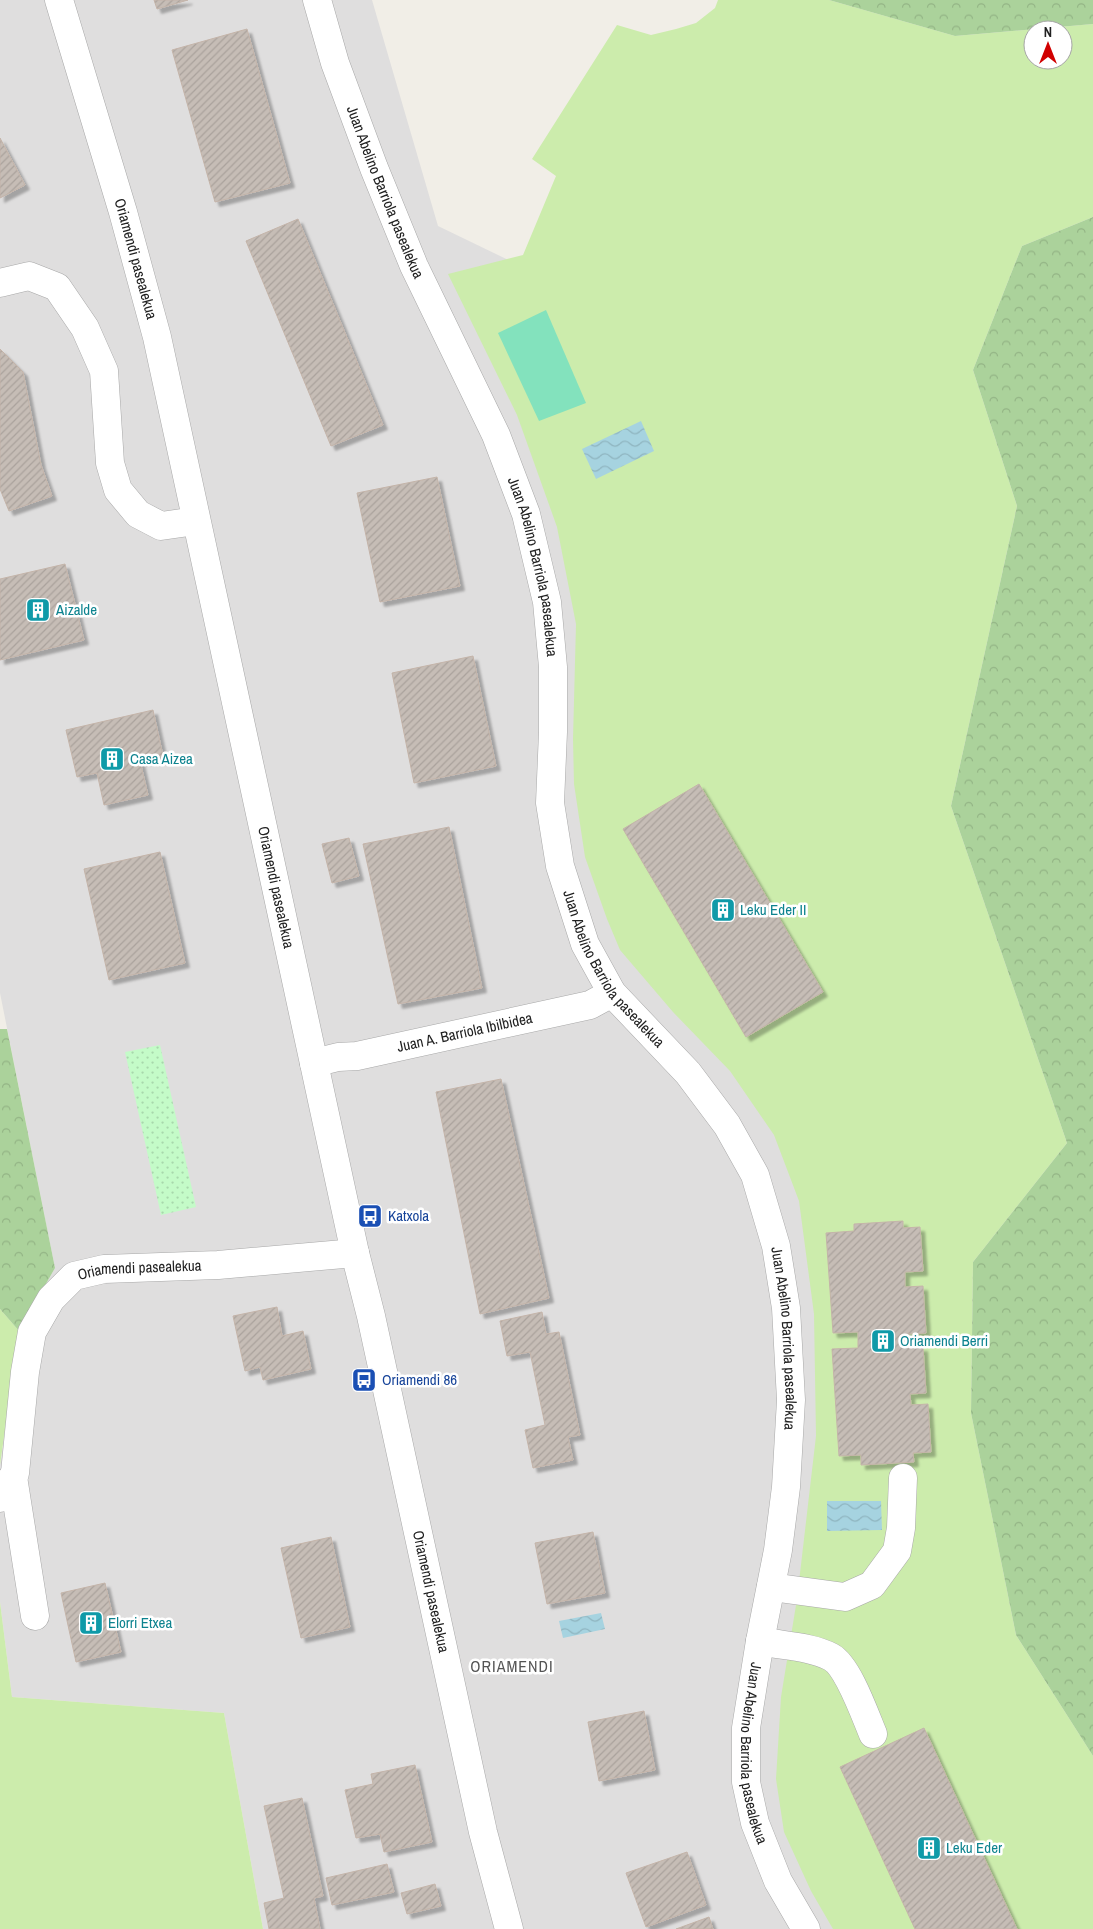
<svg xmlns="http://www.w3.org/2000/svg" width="1093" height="1929" font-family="'Archivo Narrow',sans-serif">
	<defs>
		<pattern id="forest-crowns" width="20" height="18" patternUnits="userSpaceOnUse" patternTransform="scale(1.25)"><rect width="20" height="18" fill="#abd29b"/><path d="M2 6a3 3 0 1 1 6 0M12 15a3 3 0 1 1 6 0" fill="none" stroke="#93b485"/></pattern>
		<pattern id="park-dots" width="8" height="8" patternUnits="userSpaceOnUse" patternTransform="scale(1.25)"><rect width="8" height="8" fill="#c4fbc8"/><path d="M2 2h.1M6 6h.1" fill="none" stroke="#a8d7ac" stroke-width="1.8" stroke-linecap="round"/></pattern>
		<pattern id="water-waves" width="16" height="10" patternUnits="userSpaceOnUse" patternTransform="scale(1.25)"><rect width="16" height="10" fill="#a6d3e0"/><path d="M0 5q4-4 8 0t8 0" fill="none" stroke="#8fb5c0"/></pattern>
		<pattern id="building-hatch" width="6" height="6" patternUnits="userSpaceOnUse" patternTransform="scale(1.25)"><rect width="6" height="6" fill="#c6bdb6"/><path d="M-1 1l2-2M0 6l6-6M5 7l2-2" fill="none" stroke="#aaa29c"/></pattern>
		<filter id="shadow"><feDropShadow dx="4.5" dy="4.5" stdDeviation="1" flood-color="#0004"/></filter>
	</defs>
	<rect width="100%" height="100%" fill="#f1eee7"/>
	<path fill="#dfdede" d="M 0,0 L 372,0 L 438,226 L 643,325 L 975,1702 L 1052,1929 L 263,1929 L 224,1713 L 12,1697 L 0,1602 L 0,1465 L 19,1331 L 55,1268 L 0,993 Z"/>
	<g fill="#ccecac" fill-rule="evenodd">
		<path d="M 718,0 L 829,0 L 955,36 L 1093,24 L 1093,217 L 1022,246 L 973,370 L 1017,506 L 951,806 L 1067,1143 L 973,1262 L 971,1413 L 1016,1635 L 1093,1756 L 1093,1929 L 833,1929 L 811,1891 L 784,1832 L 776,1779 L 781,1697 L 797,1599 L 816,1436 L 814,1314 L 799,1201 L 774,1135 L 730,1071 L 673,1012 L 620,950 L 607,919 L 585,857 L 574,784 L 573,739 L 576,624 L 557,527 L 517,415 L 448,274 L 523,255 L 556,176 L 532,159 L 617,25 L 651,35 L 676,29 L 696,23 L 715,8 ZM 1033,30 L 1063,30 L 1063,60 L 1033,60 Z"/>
		<path d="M 0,1309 L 19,1331 L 0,1465 Z"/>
		<path d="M 0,1602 L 12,1697 L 224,1713 L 263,1929 L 0,1929 Z"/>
	</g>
	<g fill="url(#forest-crowns)">
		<path d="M 829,0 L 1093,0 L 1093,24 L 955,36 Z"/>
		<path d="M 1093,217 L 1093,1756 L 1016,1635 L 971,1413 L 973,1262 L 1067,1143 L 951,806 L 1017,506 L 973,370 L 1022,246 Z"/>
		<path d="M 0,1029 L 7,1029 L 55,1268 L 19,1331 L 0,1309 Z"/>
	</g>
	<path fill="url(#park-dots)" d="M 160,1045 L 196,1207 L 161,1215 L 125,1052 Z"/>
	<path fill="#83e2bd" d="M 546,310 L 586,403 L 539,421 L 498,333 Z"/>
	<g fill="url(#water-waves)">
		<path d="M 641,421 L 654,451 L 596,479 L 582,449 Z"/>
		<path d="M 827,1501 L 881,1501 L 882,1530 L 827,1531 Z"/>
		<path d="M 601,1613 L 605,1629 L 563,1638 L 559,1621 Z"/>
	</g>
	<g fill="url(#building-hatch)" stroke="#c4b4a9" filter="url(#shadow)">
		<path d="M 154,0 L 188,0 L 157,9 Z"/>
		<path d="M 247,29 L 290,183 L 215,202 L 172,50 Z"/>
		<path d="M 0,138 L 25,185 L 0,198 Z"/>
		<path d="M 298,219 L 383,425 L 331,446 L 246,241 Z"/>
		<path d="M 0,349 L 23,372 L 41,465 L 52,496 L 9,511 L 0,489 Z"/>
		<path d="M 437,477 L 460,586 L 380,602 L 357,493 Z"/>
		<path d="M 65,564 L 84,640 L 0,660 L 0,579 Z"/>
		<path d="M 473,656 L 496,766 L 414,783 L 392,673 Z"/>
		<path d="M 153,710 L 163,756 L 140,761 L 148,795 L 104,805 L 97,773 L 77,777 L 66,730 Z"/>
		<path d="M 699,784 L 823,992 L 746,1037 L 623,829 Z"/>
		<path d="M 449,827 L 482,988 L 398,1004 L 363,844 Z"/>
		<path d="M 349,838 L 359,876 L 332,883 L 322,844 Z"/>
		<path d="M 160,852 L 185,963 L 109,980 L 84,869 Z"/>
		<path d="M 501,1079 L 549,1298 L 480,1314 L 436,1092 Z"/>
		<path d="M 903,1221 L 903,1228 L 920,1227 L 923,1271 L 905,1272 L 905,1287 L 923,1286 L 926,1333 L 908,1334 L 909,1348 L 923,1347 L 926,1393 L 910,1394 L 911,1405 L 928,1404 L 931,1452 L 913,1453 L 914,1462 L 861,1465 L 861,1455 L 839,1456 L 832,1349 L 858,1348 L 858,1332 L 833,1333 L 826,1233 L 854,1231 L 854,1224 Z"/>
		<path d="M 277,1307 L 282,1336 L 303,1331 L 311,1369 L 263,1380 L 260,1367 L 245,1371 L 233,1316 Z"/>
		<path d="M 542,1312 L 546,1334 L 559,1332 L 580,1435 L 568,1437 L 573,1460 L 533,1468 L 525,1430 L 545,1425 L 530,1352 L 507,1356 L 500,1321 Z"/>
		<path d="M 593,1532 L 605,1593 L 547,1604 L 535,1543 Z"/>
		<path d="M 331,1537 L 350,1627 L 301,1638 L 281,1548 Z"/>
		<path d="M 105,1583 L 121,1652 L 76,1662 L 61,1593 Z"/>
		<path d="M 644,1711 L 655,1770 L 599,1781 L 588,1722 Z"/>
		<path d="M 924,1728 L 1017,1929 L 915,1929 L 840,1767 Z"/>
		<path d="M 415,1765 L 432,1842 L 384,1852 L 380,1834 L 356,1838 L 345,1790 L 373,1784 L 371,1774 Z"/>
		<path d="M 302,1798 L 323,1896 L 314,1898 L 320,1929 L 269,1929 L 264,1903 L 284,1898 L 264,1806 Z"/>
		<path d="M 687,1852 L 706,1905 L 646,1927 L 626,1873 Z"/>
		<path d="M 387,1864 L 394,1892 L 332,1905 L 326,1878 Z"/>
		<path d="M 435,1884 L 441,1906 L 407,1914 L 401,1893 Z"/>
		<path d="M 709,1917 L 713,1929 L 676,1929 Z"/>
	</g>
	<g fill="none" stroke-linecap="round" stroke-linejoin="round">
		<defs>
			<g id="minor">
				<path id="s1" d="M 59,0 L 123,212 L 157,337 L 355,1253 L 371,1316 L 483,1832 L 509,1929"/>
				<path id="s2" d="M 317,0 L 335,63 L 374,168 L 414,266 L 496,435 L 526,514 L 547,602 L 553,667 L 553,732 L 550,803 L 560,866 L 585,944 L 612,993 L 688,1073 L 727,1125 L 755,1175 L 776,1246 L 786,1308 L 791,1400 L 786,1487 L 778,1550 L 760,1641 L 746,1728 L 746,1782 L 755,1823 L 778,1881 L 806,1929"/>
				<path d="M 0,283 L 29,276 L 57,287 L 85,328 L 104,371 L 110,463 L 118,490 L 138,514 L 161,526 L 196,521"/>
				<path id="s3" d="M 314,1063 L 338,1057 L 357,1056 L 590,1005 L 612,993"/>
				<path d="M 13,1477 L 35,1616"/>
				<path id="s4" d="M 0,1498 L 15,1473 L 25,1372 L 32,1332 L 51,1299 L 74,1276 L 104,1269 L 218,1265 L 355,1253"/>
				<path d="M 771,1587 L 845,1597 L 872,1585 L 897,1551 L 901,1528 L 903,1478"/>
				<path d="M 760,1641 C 782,1646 810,1646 831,1657 C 848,1666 865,1715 873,1734"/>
			</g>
		</defs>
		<use href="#minor" stroke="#a8a8a8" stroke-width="29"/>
		<use href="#minor" stroke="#fff" stroke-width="28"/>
	</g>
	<defs>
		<symbol id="building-square" viewBox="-11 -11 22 22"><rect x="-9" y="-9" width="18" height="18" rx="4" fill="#0f9aa8" stroke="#fff"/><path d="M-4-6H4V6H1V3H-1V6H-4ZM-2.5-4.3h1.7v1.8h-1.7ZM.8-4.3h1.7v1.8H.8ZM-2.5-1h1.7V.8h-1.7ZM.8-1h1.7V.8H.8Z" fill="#fff"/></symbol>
		<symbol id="bus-square" viewBox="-11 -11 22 22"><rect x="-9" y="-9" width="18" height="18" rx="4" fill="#1a4fb4" stroke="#fff"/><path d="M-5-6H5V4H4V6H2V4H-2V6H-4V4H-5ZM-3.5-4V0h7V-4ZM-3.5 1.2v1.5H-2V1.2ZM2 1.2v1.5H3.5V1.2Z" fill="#fff"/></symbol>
	</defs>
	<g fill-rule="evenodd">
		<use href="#building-square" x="24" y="596" width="28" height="28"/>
		<use href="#building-square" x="98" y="745" width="28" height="28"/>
		<use href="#building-square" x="709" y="896" width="28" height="28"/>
		<use href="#bus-square" x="356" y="1202" width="28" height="28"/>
		<use href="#building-square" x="869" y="1327" width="28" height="28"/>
		<use href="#bus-square" x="350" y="1366" width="28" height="28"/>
		<use href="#building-square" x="77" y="1609" width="28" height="28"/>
		<use href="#building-square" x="915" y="1834" width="28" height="28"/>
	</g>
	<g text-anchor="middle" stroke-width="5" stroke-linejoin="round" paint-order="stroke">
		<g font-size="15" fill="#212121" stroke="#fff">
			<text dy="5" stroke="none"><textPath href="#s2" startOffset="204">Juan Abelino Barriola pasealekua</textPath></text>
			<text dy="5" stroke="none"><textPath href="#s1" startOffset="270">Oriamendi pasealekua</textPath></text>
			<text dy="5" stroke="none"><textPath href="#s2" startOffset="609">Juan Abelino Barriola pasealekua</textPath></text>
			<text dy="5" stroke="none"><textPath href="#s1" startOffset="914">Oriamendi pasealekua</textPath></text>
			<text dy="5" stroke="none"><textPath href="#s2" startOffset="1029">Juan Abelino Barriola pasealekua</textPath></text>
			<text dy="5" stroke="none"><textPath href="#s3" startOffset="154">Juan A. Barriola Ibilbidea</textPath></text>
			<text dy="5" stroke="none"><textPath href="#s4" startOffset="308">Oriamendi pasealekua</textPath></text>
			<text dy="5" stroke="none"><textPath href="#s2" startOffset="1449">Juan Abelino Barriola pasealekua</textPath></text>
			<text dy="5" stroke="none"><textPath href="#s1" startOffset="1635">Oriamendi pasealekua</textPath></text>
			<text dy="5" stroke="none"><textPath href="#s2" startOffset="1868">Juan Abelino Barriola pasealekua</textPath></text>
		</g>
		<g font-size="15" fill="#0d838f" stroke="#fff" text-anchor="start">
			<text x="56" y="615">Aizalde</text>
			<text x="130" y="764">Casa Aizea</text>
			<text x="740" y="915">Leku Eder II</text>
			<text x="900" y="1346">Oriamendi Berri</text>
			<text x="108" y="1628">Elorri Etxea</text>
			<text x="946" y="1853">Leku Eder</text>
		</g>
		<g font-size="15" fill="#164399" stroke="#fff" text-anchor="start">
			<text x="388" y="1221">Katxola</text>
			<text x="382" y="1385">Oriamendi 86</text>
		</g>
		<g font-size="16" letter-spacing="1" fill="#545454" stroke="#fff">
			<text x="512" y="1672">ORIAMENDI</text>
		</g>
	</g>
	<g transform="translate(1048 45)"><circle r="24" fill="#ffffff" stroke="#a6a6a6"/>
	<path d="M0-4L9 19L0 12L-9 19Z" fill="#d10000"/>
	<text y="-8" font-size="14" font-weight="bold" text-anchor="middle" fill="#212121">N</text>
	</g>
</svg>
